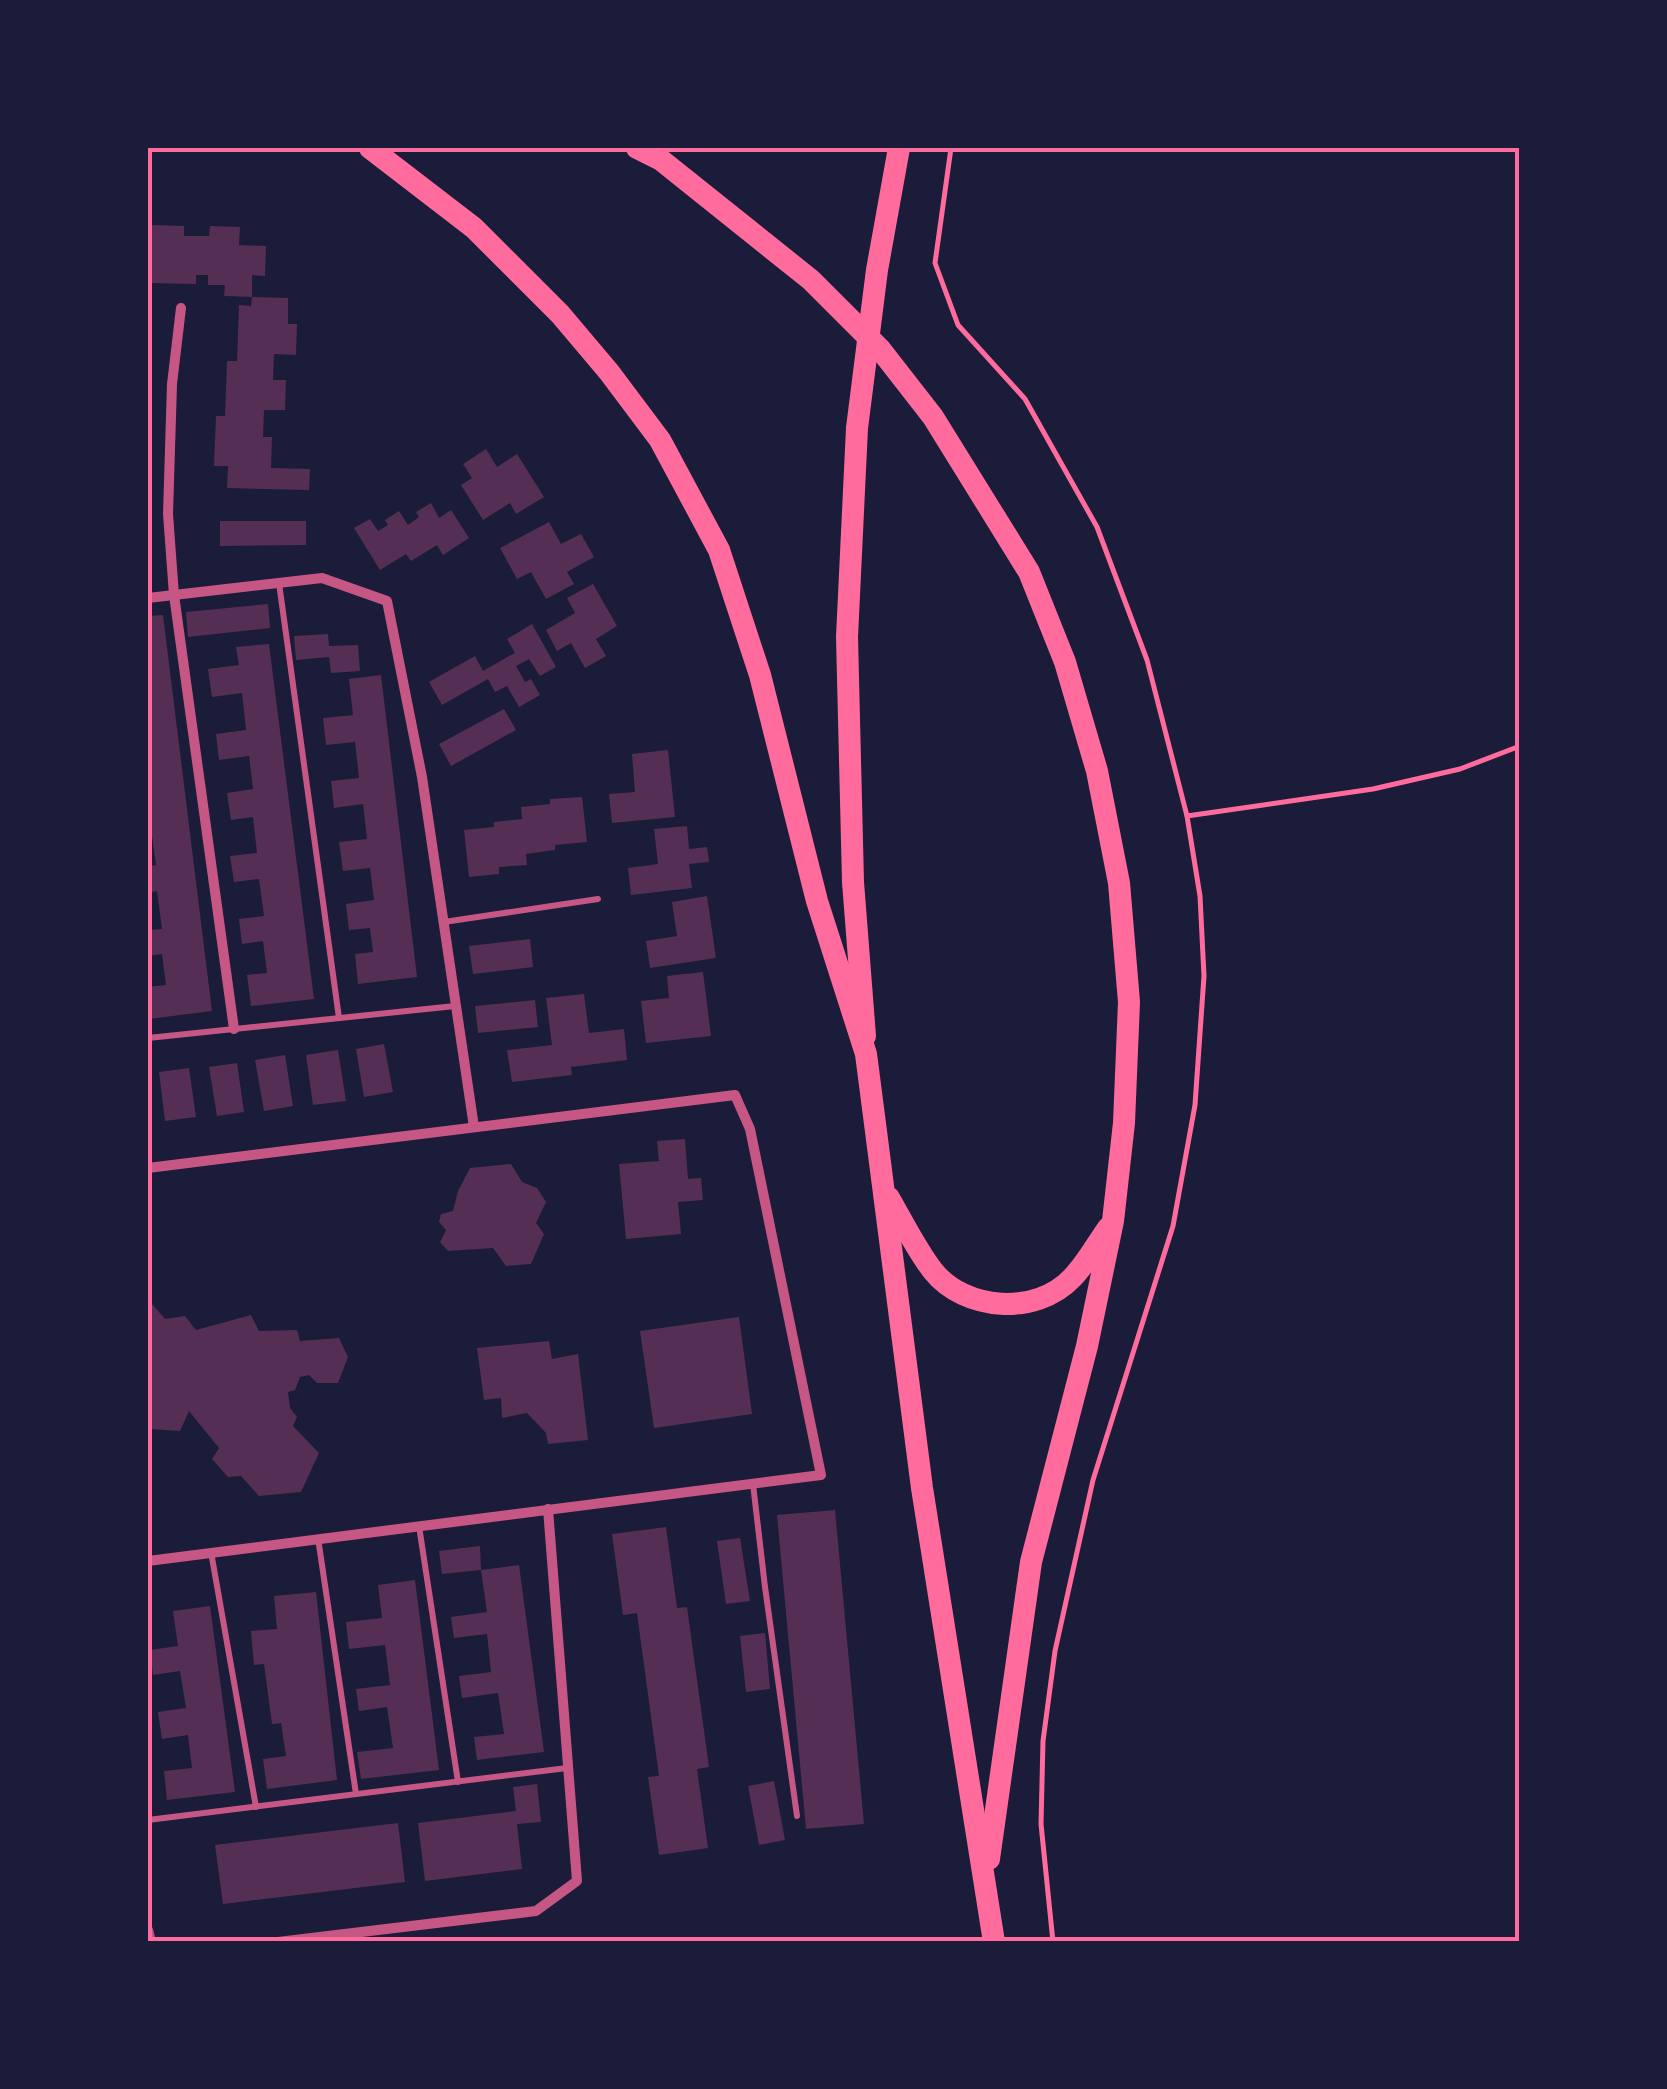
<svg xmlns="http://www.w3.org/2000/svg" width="1667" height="2089" font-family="Jost,sans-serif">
	<rect width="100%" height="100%" fill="#1b1b3a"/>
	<g fill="#542f53">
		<path d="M 152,225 L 184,226 L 184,236 L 209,236 L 210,226 L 240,227 L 239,245 L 266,246 L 265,276 L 252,275 L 252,297 L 224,296 L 225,285 L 208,285 L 208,275 L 196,275 L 196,284 L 150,283 L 151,271 L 148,271 L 148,234 L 152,234 Z"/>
		<path d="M 252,297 L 288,298 L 288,324 L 297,324 L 296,355 L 274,354 L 273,380 L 286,380 L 285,410 L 264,410 L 263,437 L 272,437 L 271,468 L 310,469 L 309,490 L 227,488 L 228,466 L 214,466 L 216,416 L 225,416 L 227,361 L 237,361 L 239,305 L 251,306 Z"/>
		<path d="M 486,449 L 497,467 L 517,454 L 544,497 L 516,514 L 510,503 L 483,520 L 461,485 L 472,478 L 463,464 Z"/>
		<path d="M 431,503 L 439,518 L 451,510 L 469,538 L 443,555 L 437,545 L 411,561 L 406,554 L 380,570 L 354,528 L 370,519 L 378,531 L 388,525 L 385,520 L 399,511 L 408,525 L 419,517 L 416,512 Z"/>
		<path d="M 220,521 L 306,521 L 306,545 L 220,546 Z"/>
		<path d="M 549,522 L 561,544 L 581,534 L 594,557 L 567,572 L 574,584 L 546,599 L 531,572 L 517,579 L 500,548 Z"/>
		<path d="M 593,584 L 617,626 L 596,639 L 606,656 L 585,668 L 571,643 L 557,651 L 546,630 L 575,613 L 567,598 Z"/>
		<path d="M 268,604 L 270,628 L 188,637 L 186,612 Z"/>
		<path d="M 163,615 L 212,1011 L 149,1019 L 148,987 L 166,985 L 162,954 L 148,956 L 148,930 L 162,929 L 157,891 L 148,893 L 148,866 L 156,865 L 151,829 L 148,830 L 148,801 L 150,801 L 148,781 L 148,616 Z"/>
		<path d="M 532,624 L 556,667 L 540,676 L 529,659 L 516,666 L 525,682 L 531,679 L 540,695 L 519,707 L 507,686 L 495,692 L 488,679 L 442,705 L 429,682 L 475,656 L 483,671 L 509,656 L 515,653 L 507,639 Z"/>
		<path d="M 328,634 L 329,646 L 358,645 L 360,671 L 331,673 L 329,657 L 296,660 L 294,636 Z"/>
		<path d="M 269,644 L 314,999 L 251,1006 L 247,975 L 267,973 L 263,941 L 242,944 L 239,919 L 264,916 L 259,879 L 234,882 L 230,856 L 257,853 L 253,817 L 231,820 L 227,793 L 253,789 L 249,756 L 219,760 L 216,734 L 246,730 L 242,693 L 212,697 L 208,669 L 239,665 L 236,647 Z"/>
		<path d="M 381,675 L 417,977 L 358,984 L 355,954 L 373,952 L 370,928 L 349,930 L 346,904 L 374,900 L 370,868 L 343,871 L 339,842 L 367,839 L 363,804 L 334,808 L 331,781 L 359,778 L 355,742 L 326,745 L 323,718 L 353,715 L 349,679 Z"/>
		<path d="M 504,709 L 516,730 L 451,766 L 439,744 Z"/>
		<path d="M 668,750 L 675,817 L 612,823 L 609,794 L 635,792 L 632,754 Z"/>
		<path d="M 582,797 L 587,842 L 555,845 L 555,850 L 526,854 L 527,865 L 499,867 L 499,874 L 469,877 L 464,830 L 494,827 L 494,822 L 522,819 L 521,807 L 550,804 L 550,799 Z"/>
		<path d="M 687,826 L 689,849 L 707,847 L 709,862 L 689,864 L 692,888 L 631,895 L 628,868 L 658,864 L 654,829 Z"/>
		<path d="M 707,896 L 716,958 L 650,968 L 646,941 L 677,936 L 672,902 Z"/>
		<path d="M 530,939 L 533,967 L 473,974 L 469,946 Z"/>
		<path d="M 703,972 L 711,1036 L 646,1043 L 641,1001 L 669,998 L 667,976 Z"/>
		<path d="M 584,994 L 589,1033 L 624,1029 L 627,1060 L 571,1067 L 572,1075 L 512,1082 L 507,1050 L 552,1045 L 546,998 Z"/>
		<path d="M 535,1000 L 538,1027 L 478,1033 L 475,1006 Z"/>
		<path d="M 384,1044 L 393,1092 L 364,1097 L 356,1049 Z"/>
		<path d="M 338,1050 L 346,1101 L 313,1105 L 306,1055 Z"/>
		<path d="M 285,1055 L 293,1106 L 264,1111 L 255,1060 Z"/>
		<path d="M 237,1063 L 244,1112 L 217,1116 L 209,1067 Z"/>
		<path d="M 189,1068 L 196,1117 L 165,1121 L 159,1072 Z"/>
		<path d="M 685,1139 L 688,1179 L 701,1178 L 703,1200 L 678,1202 L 681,1234 L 626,1239 L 619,1164 L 659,1161 L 657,1141 Z"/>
		<path d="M 511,1164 L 522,1182 L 537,1188 L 546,1202 L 536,1223 L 544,1234 L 531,1264 L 506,1266 L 493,1248 L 448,1251 L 440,1242 L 446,1230 L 439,1222 L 441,1214 L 453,1211 L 458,1191 L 470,1168 Z"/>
		<path d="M 148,1304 L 152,1304 L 165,1319 L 185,1316 L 196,1330 L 251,1315 L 259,1331 L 297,1330 L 300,1341 L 339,1338 L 348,1357 L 338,1383 L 317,1383 L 309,1375 L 300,1377 L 295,1390 L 288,1392 L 290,1408 L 297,1417 L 293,1426 L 319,1453 L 301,1492 L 259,1496 L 241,1476 L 228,1477 L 212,1459 L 219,1448 L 189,1411 L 180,1431 L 151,1429 L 148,1425 Z"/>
		<path d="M 739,1317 L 752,1414 L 654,1428 L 640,1331 Z"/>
		<path d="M 549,1341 L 552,1359 L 578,1354 L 588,1440 L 548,1444 L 546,1433 L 527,1413 L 502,1418 L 501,1398 L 484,1400 L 477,1348 Z"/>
		<path d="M 835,1510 L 864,1824 L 806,1829 L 777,1515 Z"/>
		<path d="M 666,1527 L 677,1608 L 687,1607 L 709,1767 L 697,1769 L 708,1848 L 659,1855 L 648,1777 L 659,1776 L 637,1613 L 623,1615 L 612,1534 Z"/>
		<path d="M 740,1538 L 750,1601 L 726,1604 L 717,1541 Z"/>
		<path d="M 480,1546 L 481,1570 L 442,1574 L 439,1551 Z"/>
		<path d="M 519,1565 L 544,1752 L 477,1760 L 474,1737 L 504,1734 L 498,1693 L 462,1698 L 459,1676 L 491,1672 L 487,1634 L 454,1638 L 451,1617 L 487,1612 L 481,1570 Z"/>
		<path d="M 415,1580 L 439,1770 L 361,1779 L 357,1752 L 393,1748 L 387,1707 L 359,1711 L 356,1689 L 390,1685 L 385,1645 L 349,1649 L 346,1622 L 382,1618 L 378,1585 Z"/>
		<path d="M 316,1592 L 337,1780 L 267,1789 L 263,1759 L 286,1756 L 281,1723 L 272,1724 L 264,1664 L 254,1665 L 251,1631 L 277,1629 L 274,1596 Z"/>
		<path d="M 210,1606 L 235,1792 L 167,1800 L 164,1771 L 192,1768 L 188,1735 L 162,1739 L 158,1712 L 186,1708 L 180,1671 L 153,1675 L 150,1650 L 178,1646 L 173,1611 Z"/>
		<path d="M 765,1633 L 770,1689 L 746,1692 L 740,1636 Z"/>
		<path d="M 774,1781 L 785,1840 L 759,1845 L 748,1786 Z"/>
		<path d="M 537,1784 L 541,1822 L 517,1824 L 522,1869 L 425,1881 L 418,1823 L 516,1811 L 513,1787 Z"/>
		<path d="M 398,1823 L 405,1882 L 223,1904 L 215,1845 Z"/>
	</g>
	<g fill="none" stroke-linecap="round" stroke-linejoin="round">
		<g stroke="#ff6b9d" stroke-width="5">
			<path d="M 951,148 L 935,263 L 958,325 L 1025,399 L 1097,527 L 1147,660 L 1187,816 L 1200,896 L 1204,976 L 1195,1105 L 1173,1226 L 1093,1480 L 1055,1651 L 1043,1741 L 1041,1824 L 1053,1942"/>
			<path d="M 1187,816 L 1373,789 L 1460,769 L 1520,746"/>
		</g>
		<g stroke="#c65784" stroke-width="6">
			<path d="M 279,583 L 339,1018"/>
			<path d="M 444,922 L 598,899"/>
			<path d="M 148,1038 L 455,1006"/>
			<path d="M 753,1484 L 765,1587 L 797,1816"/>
			<path d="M 419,1526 L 458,1782"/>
			<path d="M 318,1538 L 356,1794"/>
			<path d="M 211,1552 L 256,1807"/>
			<path d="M 148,1820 L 567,1768"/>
		</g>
		<g stroke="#c65784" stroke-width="10">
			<path d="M 181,308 L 172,384 L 168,514 L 174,595 L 234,1029"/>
			<path d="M 148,598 L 322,578 L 387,601 L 422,777 L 474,1127"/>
			<path d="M 148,1168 L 735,1095 L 750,1129 L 821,1475 L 148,1561"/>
			<path d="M 148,1930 L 151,1942"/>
			<path d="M 278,1942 L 536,1911 L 577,1881 L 548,1509"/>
		</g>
		<path stroke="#ff6b9d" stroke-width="22" d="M 865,1036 L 853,882 L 847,637 L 857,428 L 877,270 L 899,148"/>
		<g stroke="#ff6b9d" stroke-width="22">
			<path d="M 370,148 L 474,228 L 560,314 L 609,372 L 660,440 L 719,550 L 760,675 L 817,901 L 866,1054 L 922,1488 L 994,1942"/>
			<path d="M 637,148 L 661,160 L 811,280 L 880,349 L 933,417 L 1029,572 L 1065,662 L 1097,771 L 1119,883 L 1129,1002 L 1124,1123 L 1113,1221 L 1087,1346 L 1031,1562 L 989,1859"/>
			<path d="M 889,1198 C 903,1222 916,1249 933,1271 C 965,1311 1036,1316 1072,1278 C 1086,1264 1096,1245 1108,1228"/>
		</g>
	</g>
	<rect width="1667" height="2089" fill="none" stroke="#1b1b3a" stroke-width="300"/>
	<rect x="150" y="150" width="1367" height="1789" fill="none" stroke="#ff6b9d" stroke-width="4"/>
</svg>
